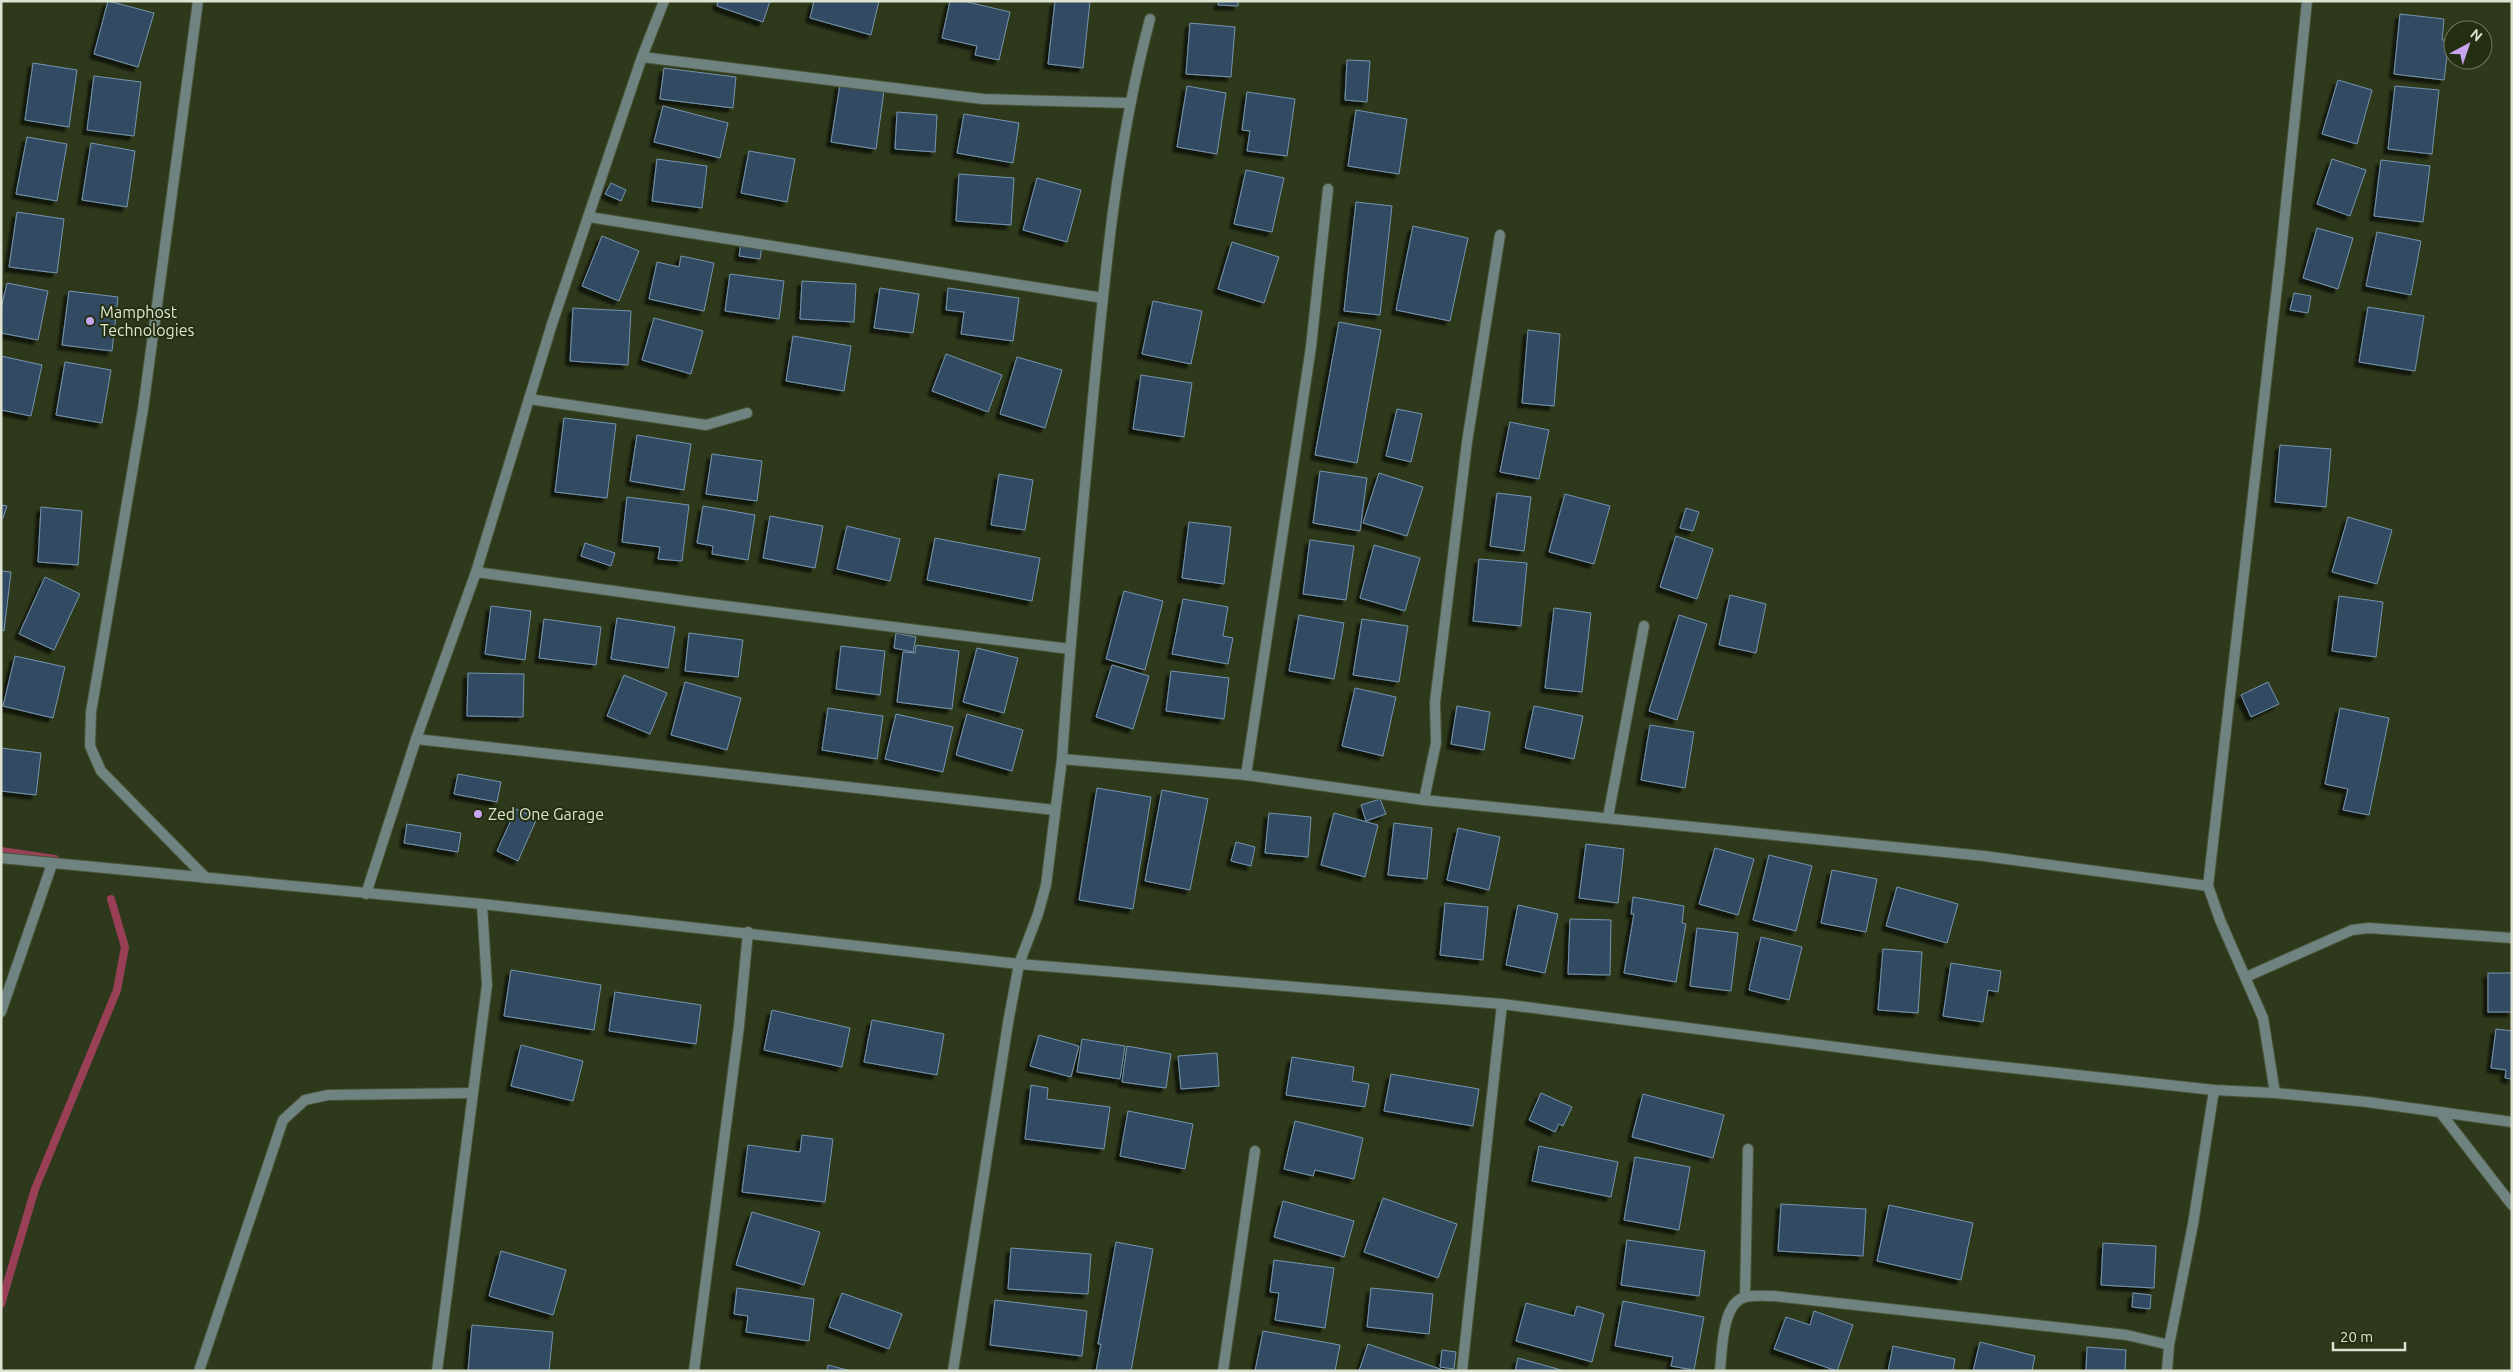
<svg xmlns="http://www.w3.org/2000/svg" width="2513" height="1372" font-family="Ubuntu,sans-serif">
	<defs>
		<filter id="shadow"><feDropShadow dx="-4.5" dy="4.5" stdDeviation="1" flood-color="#0009"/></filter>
	</defs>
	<rect width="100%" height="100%" fill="#2e391b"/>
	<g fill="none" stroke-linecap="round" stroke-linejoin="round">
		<g stroke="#994058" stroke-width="8">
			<path d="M 1,851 L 55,859"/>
			<path d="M 1,1304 L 35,1189 L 117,990 L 125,947 L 111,899"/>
		</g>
	</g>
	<g fill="#314c64" stroke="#7694ae" filter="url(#shadow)">
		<path d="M 108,1 L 154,13 L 138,67 L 94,54 Z"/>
		<path d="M 718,1 L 770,1 L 763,22 L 717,6 Z"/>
		<path d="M 814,1 L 879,1 L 871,35 L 810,18 Z"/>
		<path d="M 950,1 L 963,1 L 1010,12 L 999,60 L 975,55 L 977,46 L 942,38 Z"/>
		<path d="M 1055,1 L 1090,1 L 1083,68 L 1048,64 Z"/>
		<path d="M 1219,1 L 1238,1 L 1238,6 L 1218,5 Z"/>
		<path d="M 2400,14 L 2444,19 L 2442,40 L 2449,40 L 2444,80 L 2394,74 Z"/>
		<path d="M 1190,23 L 1235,27 L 1231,77 L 1186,74 Z"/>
		<path d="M 1347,60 L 1370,61 L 1367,102 L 1345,100 Z"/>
		<path d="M 33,63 L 77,70 L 69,127 L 25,120 Z"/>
		<path d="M 664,68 L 736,77 L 733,108 L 660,99 Z"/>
		<path d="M 94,76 L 141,82 L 134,136 L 87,130 Z"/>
		<path d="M 2338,80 L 2372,90 L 2357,144 L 2322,134 Z"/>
		<path d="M 840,84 L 884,91 L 876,149 L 831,142 Z"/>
		<path d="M 1187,86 L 1226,93 L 1217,154 L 1177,147 Z"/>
		<path d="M 2395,86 L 2439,90 L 2432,154 L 2388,149 Z"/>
		<path d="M 1247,92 L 1295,99 L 1287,156 L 1247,151 L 1250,131 L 1242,130 Z"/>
		<path d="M 663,106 L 728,123 L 720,158 L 654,142 Z"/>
		<path d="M 1356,110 L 1407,119 L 1399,174 L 1348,166 Z"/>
		<path d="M 897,112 L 937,115 L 935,152 L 895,149 Z"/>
		<path d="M 964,114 L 1019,123 L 1013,163 L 957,153 Z"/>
		<path d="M 27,137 L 67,144 L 57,201 L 16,194 Z"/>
		<path d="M 91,143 L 135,151 L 127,207 L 82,200 Z"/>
		<path d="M 749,151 L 795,159 L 787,202 L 741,193 Z"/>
		<path d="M 657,159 L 707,166 L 702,208 L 652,201 Z"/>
		<path d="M 2332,159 L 2366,170 L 2350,216 L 2317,204 Z"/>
		<path d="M 2381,160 L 2430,166 L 2423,222 L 2374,216 Z"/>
		<path d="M 1246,170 L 1284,178 L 1272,232 L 1234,224 Z"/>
		<path d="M 959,174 L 1014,178 L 1011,225 L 956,221 Z"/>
		<path d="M 1037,178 L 1081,190 L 1067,242 L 1023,230 Z"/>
		<path d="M 611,183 L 626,190 L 621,201 L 605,194 Z"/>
		<path d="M 1356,202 L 1392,206 L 1380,315 L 1344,311 Z"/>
		<path d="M 17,212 L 64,219 L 57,273 L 9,267 Z"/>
		<path d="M 1413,226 L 1468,238 L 1450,321 L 1396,310 Z"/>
		<path d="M 2317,228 L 2353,238 L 2338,289 L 2303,278 Z"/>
		<path d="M 2377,232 L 2421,241 L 2411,295 L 2366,286 Z"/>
		<path d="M 602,236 L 639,251 L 619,301 L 582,286 Z"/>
		<path d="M 1232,242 L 1279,257 L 1264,303 L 1218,289 Z"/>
		<path d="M 741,243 L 762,246 L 760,259 L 739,256 Z"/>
		<path d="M 681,256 L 714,263 L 704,311 L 649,299 L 657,262 L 679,267 Z"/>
		<path d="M 730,274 L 784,281 L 779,319 L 725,311 Z"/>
		<path d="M 802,281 L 856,284 L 854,322 L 800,319 Z"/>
		<path d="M 7,283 L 48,291 L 38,340 L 1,333 L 1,309 Z"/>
		<path d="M 880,288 L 919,294 L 913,333 L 874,328 Z"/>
		<path d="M 948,288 L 1019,298 L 1013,341 L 961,334 L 964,312 L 946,310 Z"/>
		<path d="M 69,291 L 118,297 L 112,351 L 62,345 Z"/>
		<path d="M 2294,293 L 2311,296 L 2308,313 L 2290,310 Z"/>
		<path d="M 1153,301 L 1202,311 L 1191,364 L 1142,354 Z"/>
		<path d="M 2368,307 L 2424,316 L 2415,371 L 2359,362 Z"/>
		<path d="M 573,308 L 631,311 L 628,365 L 570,361 Z"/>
		<path d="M 654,318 L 703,331 L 691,374 L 642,360 Z"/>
		<path d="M 1339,322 L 1381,330 L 1357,463 L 1315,455 Z"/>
		<path d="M 1528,330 L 1560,334 L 1554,406 L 1522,403 Z"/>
		<path d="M 793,336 L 851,346 L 844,391 L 786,381 Z"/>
		<path d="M 946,354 L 1002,375 L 988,412 L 932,391 Z"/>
		<path d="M 1,356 L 42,365 L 31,416 L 1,410 Z"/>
		<path d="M 1017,357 L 1062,370 L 1045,428 L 1000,414 Z"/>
		<path d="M 65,362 L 111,370 L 102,423 L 56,415 Z"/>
		<path d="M 1141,375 L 1192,383 L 1184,437 L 1133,429 Z"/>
		<path d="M 1397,409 L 1422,414 L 1411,462 L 1386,456 Z"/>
		<path d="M 564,418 L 616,424 L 607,498 L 555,492 Z"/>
		<path d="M 1510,422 L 1549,430 L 1539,479 L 1500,472 Z"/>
		<path d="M 637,435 L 691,444 L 684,490 L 630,481 Z"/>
		<path d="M 2280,445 L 2331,449 L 2326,507 L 2275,502 Z"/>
		<path d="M 712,454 L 762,461 L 757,501 L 706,494 Z"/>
		<path d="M 1320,471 L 1367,478 L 1360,531 L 1313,523 Z"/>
		<path d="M 1379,473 L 1423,487 L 1407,536 L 1363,523 Z"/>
		<path d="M 999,474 L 1033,480 L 1025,530 L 991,525 Z"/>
		<path d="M 1497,493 L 1531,497 L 1524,551 L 1490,546 Z"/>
		<path d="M 1565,494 L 1610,506 L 1594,564 L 1549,552 Z"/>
		<path d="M 627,497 L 689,505 L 682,561 L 658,559 L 660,547 L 622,542 Z"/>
		<path d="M 1,505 L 7,506 L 3,518 L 1,518 Z"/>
		<path d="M 703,506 L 755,515 L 748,560 L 712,554 L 713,546 L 697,543 Z"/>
		<path d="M 41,507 L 82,511 L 78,565 L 38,562 Z"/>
		<path d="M 1686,508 L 1699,512 L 1693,531 L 1680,528 Z"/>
		<path d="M 770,516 L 823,526 L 815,568 L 763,558 Z"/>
		<path d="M 2348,517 L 2392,530 L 2377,584 L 2332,572 Z"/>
		<path d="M 1189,522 L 1231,527 L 1224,584 L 1182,578 Z"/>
		<path d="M 847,526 L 900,539 L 890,581 L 837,569 Z"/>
		<path d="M 1676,536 L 1713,549 L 1697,599 L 1660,587 Z"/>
		<path d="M 935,538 L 1040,558 L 1032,601 L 927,580 Z"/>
		<path d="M 1310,540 L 1354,546 L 1346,600 L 1303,594 Z"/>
		<path d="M 585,543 L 615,553 L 611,566 L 581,556 Z"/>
		<path d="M 1374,545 L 1420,558 L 1405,611 L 1360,598 Z"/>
		<path d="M 1479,559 L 1527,563 L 1521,626 L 1473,621 Z"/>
		<path d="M 1,571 L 11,572 L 4,631 L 1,630 Z"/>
		<path d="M 45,577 L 80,594 L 54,650 L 19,634 Z"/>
		<path d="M 1124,591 L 1163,601 L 1145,670 L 1106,659 Z"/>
		<path d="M 1730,595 L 1766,604 L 1756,653 L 1719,645 Z"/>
		<path d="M 2339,596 L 2383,602 L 2376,657 L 2332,651 Z"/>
		<path d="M 1183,599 L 1228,607 L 1223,636 L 1233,638 L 1228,664 L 1172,654 Z"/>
		<path d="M 491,606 L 531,611 L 525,660 L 485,654 Z"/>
		<path d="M 1554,608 L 1591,613 L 1582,692 L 1545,688 Z"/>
		<path d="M 1299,615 L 1344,623 L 1334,679 L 1289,671 Z"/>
		<path d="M 1679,615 L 1707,624 L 1677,720 L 1649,711 Z"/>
		<path d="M 617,618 L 675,627 L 668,668 L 611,659 Z"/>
		<path d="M 544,619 L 601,627 L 596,665 L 539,658 Z"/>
		<path d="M 1362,619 L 1408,626 L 1399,682 L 1353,675 Z"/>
		<path d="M 689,633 L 743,640 L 738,677 L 685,671 Z"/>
		<path d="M 896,633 L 916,637 L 913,652 L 894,648 Z"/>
		<path d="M 916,645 L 959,651 L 952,709 L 897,702 L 903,652 L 915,653 Z"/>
		<path d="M 841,646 L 885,651 L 880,695 L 836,689 Z"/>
		<path d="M 977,648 L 1018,658 L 1004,713 L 963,702 Z"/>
		<path d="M 15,656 L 65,667 L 53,718 L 3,706 Z"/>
		<path d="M 1112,665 L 1149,676 L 1133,729 L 1096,717 Z"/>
		<path d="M 1171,671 L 1229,678 L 1224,719 L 1166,711 Z"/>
		<path d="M 468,673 L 524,674 L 523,717 L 467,716 Z"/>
		<path d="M 624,675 L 667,693 L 650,734 L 607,716 Z"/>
		<path d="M 685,682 L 741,698 L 727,750 L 671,735 Z"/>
		<path d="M 2268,682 L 2279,704 L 2251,717 L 2241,695 Z"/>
		<path d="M 1355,688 L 1396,697 L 1383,756 L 1342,746 Z"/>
		<path d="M 1457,706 L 1490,712 L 1484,750 L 1451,744 Z"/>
		<path d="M 1534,706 L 1583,716 L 1574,759 L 1525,748 Z"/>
		<path d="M 828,708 L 883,716 L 877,759 L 822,750 Z"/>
		<path d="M 2340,708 L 2389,718 L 2369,815 L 2343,810 L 2348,789 L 2325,784 Z"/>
		<path d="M 896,714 L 953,727 L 943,772 L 885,759 Z"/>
		<path d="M 967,714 L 1023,730 L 1012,771 L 956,755 Z"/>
		<path d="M 1650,725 L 1694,732 L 1685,788 L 1641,780 Z"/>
		<path d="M 1,748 L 41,753 L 36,795 L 1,791 Z"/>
		<path d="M 458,774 L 501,782 L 497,802 L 454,794 Z"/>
		<path d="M 1097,788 L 1151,797 L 1133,909 L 1079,900 Z"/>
		<path d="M 1162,790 L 1208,799 L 1190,890 L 1145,881 Z"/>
		<path d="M 1380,799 L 1386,814 L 1366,821 L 1361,805 Z"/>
		<path d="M 516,809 L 537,818 L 518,861 L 497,851 Z"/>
		<path d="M 1269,813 L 1311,817 L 1308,857 L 1265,853 Z"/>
		<path d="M 1334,813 L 1378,825 L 1365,877 L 1321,865 Z"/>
		<path d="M 1394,823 L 1432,828 L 1427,879 L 1388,875 Z"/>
		<path d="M 407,824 L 461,833 L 458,852 L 404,843 Z"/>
		<path d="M 1458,828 L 1500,837 L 1489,890 L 1447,880 Z"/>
		<path d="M 1236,842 L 1255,847 L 1251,866 L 1231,861 Z"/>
		<path d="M 1586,844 L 1624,849 L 1618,903 L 1579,898 Z"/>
		<path d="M 1715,848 L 1754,859 L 1738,915 L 1699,904 Z"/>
		<path d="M 1769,855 L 1812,866 L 1796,931 L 1753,920 Z"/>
		<path d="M 1832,870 L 1877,879 L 1866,932 L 1821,923 Z"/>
		<path d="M 1897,887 L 1958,904 L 1947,943 L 1886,926 Z"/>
		<path d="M 1633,897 L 1684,906 L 1682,923 L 1686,924 L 1676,982 L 1624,973 L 1634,914 L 1631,914 Z"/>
		<path d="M 1445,903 L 1488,907 L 1483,960 L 1440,955 Z"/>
		<path d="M 1518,905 L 1558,914 L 1545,973 L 1506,965 Z"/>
		<path d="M 1570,919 L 1611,920 L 1610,975 L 1568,974 Z"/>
		<path d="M 1697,928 L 1738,933 L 1731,991 L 1690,986 Z"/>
		<path d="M 1761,937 L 1802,947 L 1789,1000 L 1749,990 Z"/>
		<path d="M 1883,949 L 1922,952 L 1918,1013 L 1878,1010 Z"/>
		<path d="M 1951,963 L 2001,971 L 1998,992 L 1988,990 L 1983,1022 L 1943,1016 Z"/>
		<path d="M 511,970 L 601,985 L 594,1030 L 504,1016 Z"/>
		<rect x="2488" y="973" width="24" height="39"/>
		<path d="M 615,992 L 701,1005 L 696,1044 L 609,1031 Z"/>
		<path d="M 772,1010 L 850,1028 L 842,1067 L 764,1050 Z"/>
		<path d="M 872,1020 L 944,1034 L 937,1075 L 864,1062 Z"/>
		<path d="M 2496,1029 L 2512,1031 L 2512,1079 L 2505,1078 L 2506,1070 L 2491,1068 Z"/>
		<path d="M 1039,1035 L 1079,1046 L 1071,1077 L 1030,1066 Z"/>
		<path d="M 1082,1039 L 1125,1046 L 1120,1079 L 1077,1072 Z"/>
		<path d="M 521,1045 L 583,1061 L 573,1101 L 511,1086 Z"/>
		<path d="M 1127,1046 L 1171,1054 L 1166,1088 L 1122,1082 Z"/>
		<path d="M 1217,1053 L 1219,1086 L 1181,1089 L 1178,1056 Z"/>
		<path d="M 1292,1057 L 1354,1067 L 1352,1081 L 1369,1084 L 1365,1107 L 1286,1095 Z"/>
		<path d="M 1391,1074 L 1479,1089 L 1473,1126 L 1384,1111 Z"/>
		<path d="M 1031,1085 L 1048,1088 L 1047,1099 L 1110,1107 L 1104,1149 L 1025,1139 Z"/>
		<path d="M 1541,1093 L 1572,1107 L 1563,1126 L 1559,1124 L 1555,1132 L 1529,1120 Z"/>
		<path d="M 1643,1094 L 1724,1115 L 1713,1158 L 1632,1137 Z"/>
		<path d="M 1128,1111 L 1193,1124 L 1185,1169 L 1120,1156 Z"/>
		<path d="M 1295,1121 L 1363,1138 L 1354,1179 L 1315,1170 L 1313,1176 L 1284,1169 Z"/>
		<path d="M 802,1135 L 833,1139 L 825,1202 L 742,1192 L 748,1145 L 800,1152 Z"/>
		<path d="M 1539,1146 L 1618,1162 L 1611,1197 L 1532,1181 Z"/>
		<path d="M 1635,1157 L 1690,1167 L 1679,1230 L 1624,1220 Z"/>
		<path d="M 1383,1198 L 1457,1224 L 1438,1278 L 1364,1252 Z"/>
		<path d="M 1283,1201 L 1354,1221 L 1344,1257 L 1274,1237 Z"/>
		<path d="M 1781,1204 L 1866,1209 L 1863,1256 L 1778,1251 Z"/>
		<path d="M 1889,1205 L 1973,1223 L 1961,1280 L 1877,1261 Z"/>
		<path d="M 752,1212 L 820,1232 L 804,1285 L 736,1265 Z"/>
		<path d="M 1627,1240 L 1705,1251 L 1699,1296 L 1621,1285 Z"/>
		<path d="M 1116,1242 L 1153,1249 L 1131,1371 L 1096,1371 L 1101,1344 L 1098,1344 Z"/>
		<path d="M 2103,1243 L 2156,1246 L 2154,1288 L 2101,1285 Z"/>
		<path d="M 1011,1248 L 1091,1254 L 1088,1294 L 1008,1289 Z"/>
		<path d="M 501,1251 L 566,1270 L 553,1315 L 489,1296 Z"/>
		<path d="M 1274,1260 L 1334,1268 L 1325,1328 L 1275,1320 L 1279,1293 L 1270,1292 Z"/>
		<path d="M 737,1288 L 814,1299 L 809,1341 L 746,1332 L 748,1316 L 734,1314 Z"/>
		<path d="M 1371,1288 L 1433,1294 L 1429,1334 L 1367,1327 Z"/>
		<path d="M 842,1293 L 902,1314 L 889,1349 L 829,1327 Z"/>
		<path d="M 2133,1293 L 2151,1295 L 2150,1309 L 2132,1307 Z"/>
		<path d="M 995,1300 L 1087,1311 L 1082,1356 L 990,1345 Z"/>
		<path d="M 1623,1301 L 1704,1317 L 1694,1370 L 1671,1366 L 1673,1357 L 1615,1346 Z"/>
		<path d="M 1526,1303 L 1574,1316 L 1577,1306 L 1604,1314 L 1592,1362 L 1516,1341 Z"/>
		<path d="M 1814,1311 L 1853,1325 L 1837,1371 L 1774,1349 L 1786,1317 L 1810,1325 Z"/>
		<path d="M 472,1325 L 553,1332 L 549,1371 L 468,1371 Z"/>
		<path d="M 1263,1331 L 1340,1345 L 1335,1371 L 1255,1371 Z"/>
		<path d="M 1980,1342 L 2035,1356 L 2032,1371 L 1973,1371 Z"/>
		<path d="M 1368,1344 L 1443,1370 L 1443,1371 L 1359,1371 Z"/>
		<path d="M 1893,1346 L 1955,1359 L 1953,1371 L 1888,1371 Z"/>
		<path d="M 2087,1347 L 2126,1350 L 2125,1371 L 2086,1371 Z"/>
		<path d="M 1442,1350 L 1456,1352 L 1454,1369 L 1440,1367 Z"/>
		<path d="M 1518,1358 L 1565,1371 L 1515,1371 Z"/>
		<path d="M 828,1365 L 851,1371 L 827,1371 Z"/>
	</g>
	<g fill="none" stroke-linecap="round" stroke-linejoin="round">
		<defs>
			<g id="minor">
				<path d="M 198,1 L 143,409 L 91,712 L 90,746 L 101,771 L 206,878"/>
				<path d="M 642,57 L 983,99 L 1130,103"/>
				<path d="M 589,217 L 1103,298"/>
				<path d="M 529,399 L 706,425 L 747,413"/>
				<path d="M 476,572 L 694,602 L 1070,649"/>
				<path d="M 416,739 L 1055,810"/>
				<path d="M 1062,759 C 1070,639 1082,519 1093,398 C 1105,271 1117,142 1150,19"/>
				<path d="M 1246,775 L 1311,347 L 1328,189"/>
				<path d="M 1424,800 L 1436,743 L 1435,702 L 1467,442 L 1500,235"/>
				<path d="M 1608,817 L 1644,626"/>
				<path d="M 1,858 L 482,904 L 1019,964 L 1502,1004 L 1930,1059 L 2214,1090 L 2275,1093 L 2367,1102 L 2512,1122"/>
				<path d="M 366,894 L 416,739 L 476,572 L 552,324 L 642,57 L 664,1"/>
				<path d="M 2246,977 L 2352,930 L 2369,928 L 2512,938"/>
				<path d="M 1,1012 L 52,864"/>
				<path d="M 2275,1093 L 2263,1018 L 2220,920 L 2208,886 L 2280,261 L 2307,1"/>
				<path d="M 2440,1112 L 2512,1205"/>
				<path d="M 1745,1297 L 1748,1149"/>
				<path d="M 2169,1345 L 2193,1224 L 2214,1090"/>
				<path d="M 199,1371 L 283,1120 L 305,1100 L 328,1095 L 473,1093"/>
				<path d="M 437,1371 L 487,985 L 482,904"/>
				<path d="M 694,1371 L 739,1026 L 748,932"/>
				<path d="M 953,1371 L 1008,1023 L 1019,964 L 1038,914 L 1046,885 L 1062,759 L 1246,775 L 1424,800 L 1984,856 L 2208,886"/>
				<path d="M 1223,1371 L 1255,1151"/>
				<path d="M 1462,1371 L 1502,1004"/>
				<path d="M 1720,1371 C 1722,1351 1722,1301 1746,1297 C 1755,1295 1765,1296 1774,1296 L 2127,1335 L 2169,1345 L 2167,1371"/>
			</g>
		</defs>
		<use href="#minor" stroke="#4a5438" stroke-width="12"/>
		<use href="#minor" stroke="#6f8380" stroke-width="10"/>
	</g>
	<g fill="#c8a6ef" stroke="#242f11" stroke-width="2">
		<circle cx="90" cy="321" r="5"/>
		<circle cx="478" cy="814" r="5"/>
	</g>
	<g text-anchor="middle" stroke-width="4" stroke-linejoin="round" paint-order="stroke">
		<g font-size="16" fill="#dce4d1" stroke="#242f11" text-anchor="start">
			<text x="100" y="318">Mamphost<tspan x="100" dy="18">Technologies</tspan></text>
			<text x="488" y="820">Zed One Garage</text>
		</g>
	</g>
	<rect width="2513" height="1372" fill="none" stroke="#dce4d1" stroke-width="5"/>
	<g transform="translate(2468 45) rotate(40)"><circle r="24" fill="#242f11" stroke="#6e775e"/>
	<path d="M0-4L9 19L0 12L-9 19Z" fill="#c8a6ef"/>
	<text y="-8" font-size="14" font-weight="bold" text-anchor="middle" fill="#dce4d1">N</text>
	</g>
	<path d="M2333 1342v8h72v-8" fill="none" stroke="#dce4d1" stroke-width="2.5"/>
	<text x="2340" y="1342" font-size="15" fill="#dce4d1" stroke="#242f11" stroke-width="4" paint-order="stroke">20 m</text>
</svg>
